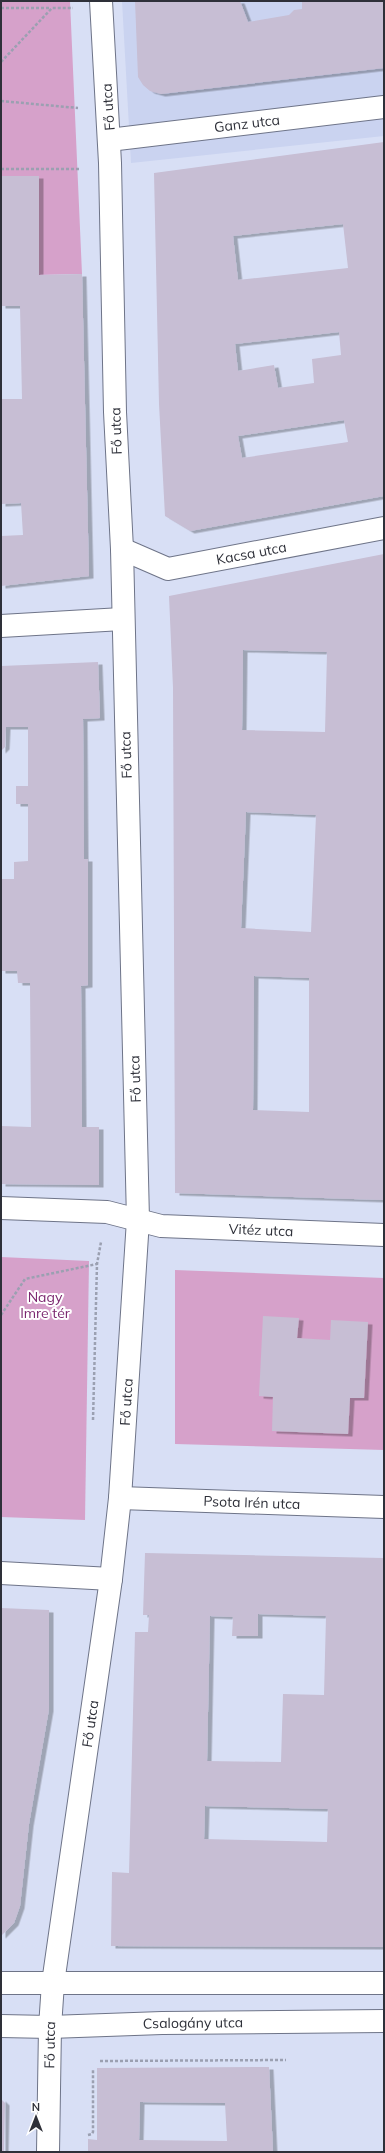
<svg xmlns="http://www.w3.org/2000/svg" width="385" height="2153" font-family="Mulish,sans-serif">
	<defs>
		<filter id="shadow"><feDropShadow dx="4.5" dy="2.5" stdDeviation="0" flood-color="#0004"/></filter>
	</defs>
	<rect width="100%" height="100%" fill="#d8dff5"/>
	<path fill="#cad3f0" d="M 122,1 L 384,1 L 384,136 L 131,163 Z"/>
	<g fill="#d6a1ca">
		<path d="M 1,1 L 70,1 L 82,274 L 39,275 L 39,176 L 1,176 Z"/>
		<path d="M 1,1257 L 89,1261 L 85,1520 L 1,1517 Z"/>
		<path d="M 175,1270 L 384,1278 L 384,1450 L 175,1444 Z"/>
	</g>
	<g fill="#c7bed4" fill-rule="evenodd" filter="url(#shadow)">
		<path d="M 135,1 L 240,1 L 248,22 L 289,15 L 294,10 L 302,9 L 302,2 L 304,1 L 384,1 L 384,68 L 161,94 L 150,91 L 143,85 L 138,77 Z"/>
		<path d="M 384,142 L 384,496 L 190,531 L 165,516 L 159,404 L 154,173 ZM 343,224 L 348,268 L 238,280 L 233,236 ZM 339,332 L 341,355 L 312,359 L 314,383 L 278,388 L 274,365 L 238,371 L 235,344 ZM 344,420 L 348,442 L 242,458 L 238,436 Z"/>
		<path d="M 1,176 L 39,176 L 39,275 L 82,274 L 89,576 L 1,586 L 1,536 L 23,535 L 21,503 L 1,504 L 1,399 L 22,399 L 20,306 L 1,306 Z"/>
		<path d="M 384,554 L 384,1200 L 175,1193 L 173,688 L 169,596 ZM 243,650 L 327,652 L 325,732 L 242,730 ZM 246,812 L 316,815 L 311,932 L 241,928 ZM 254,976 L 309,978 L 309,1112 L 253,1110 Z"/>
		<path d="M 98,662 L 100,718 L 83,719 L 84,859 L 88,859 L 88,985 L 81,986 L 82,1127 L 99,1127 L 99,1185 L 1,1184 L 1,1126 L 31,1127 L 30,983 L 18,983 L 17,971 L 1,971 L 1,879 L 14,879 L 14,862 L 28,861 L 28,804 L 16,804 L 16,786 L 28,786 L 28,727 L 6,727 L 5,747 L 1,751 L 1,666 Z"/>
		<path d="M 263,1316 L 299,1318 L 297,1338 L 330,1340 L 331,1320 L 368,1322 L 364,1398 L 350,1398 L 348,1434 L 272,1431 L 273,1397 L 259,1396 Z"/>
		<path d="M 145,1553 L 384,1558 L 384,1947 L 111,1946 L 112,1872 L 129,1873 L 135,1632 L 148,1632 L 149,1615 L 143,1615 ZM 258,1614 L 326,1616 L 324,1695 L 283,1694 L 281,1762 L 207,1761 L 210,1616 L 233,1617 L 232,1636 L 258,1636 ZM 205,1806 L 328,1809 L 327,1842 L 204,1839 Z"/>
		<path d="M 1,1608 L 49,1610 L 49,1709 L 29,1824 L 20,1906 L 14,1923 L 1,1936 Z"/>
		<path d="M 269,2067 L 273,2152 L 88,2152 L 88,2139 L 97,2140 L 97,2068 ZM 140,2102 L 225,2103 L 227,2141 L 139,2140 Z"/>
		<path d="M 1,2099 L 5,2103 L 4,2152 L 1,2152 Z"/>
	</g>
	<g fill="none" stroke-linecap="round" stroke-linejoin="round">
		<defs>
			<g id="minor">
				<path id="s1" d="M 109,140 L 384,107"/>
				<path id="s2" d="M 122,549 L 168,569 L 384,528"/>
				<path d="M 1,626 L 122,619"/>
				<path id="s3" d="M 1,1208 L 107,1212 L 161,1226 L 384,1235"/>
				<path id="s4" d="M 120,1498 L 384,1507"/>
				<path d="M 1,1573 L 111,1579"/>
				<path d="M 53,1983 L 384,1983"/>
				<path id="s5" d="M 50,2027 L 162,2023 L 384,2021"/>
			</g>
			<g id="tertiary">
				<path d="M 1,1983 L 53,1983"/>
				<path d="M 1,2026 L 50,2027"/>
				<path id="s6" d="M 48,2152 L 50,2027 L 53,1983 L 111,1579 L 120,1498 L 138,1220 L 122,549 L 115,412 L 110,163 L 101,1"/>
			</g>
		</defs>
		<use href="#minor" stroke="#6e7488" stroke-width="24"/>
		<use href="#tertiary" stroke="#6e7488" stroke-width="24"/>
		<g stroke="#9ba0b1" stroke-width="2.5" stroke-dasharray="3 2" stroke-linecap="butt">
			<path d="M 1,8 L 51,8"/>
			<path d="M 1,62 L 52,8 L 73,8"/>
			<path d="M 1,101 L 78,108"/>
			<path d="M 1,169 L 81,169"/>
			<path d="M 1,1315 L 25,1279 L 97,1264"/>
			<path d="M 93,1420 L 97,1264 L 101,1242"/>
			<path d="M 100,2061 L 286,2060"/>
			<path d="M 88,2135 L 92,2134 L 93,2132 L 93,2069"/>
		</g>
		<use href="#minor" stroke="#fff" stroke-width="22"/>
		<use href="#tertiary" stroke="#fff" stroke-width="22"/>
	</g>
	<g text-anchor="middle" stroke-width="4" stroke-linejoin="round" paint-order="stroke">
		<g font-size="14" fill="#2e3039" stroke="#fff">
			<text transform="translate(108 107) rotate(-94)" y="5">Fő utca</text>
			<text dy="5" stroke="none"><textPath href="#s1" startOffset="139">Ganz utca</textPath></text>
			<text transform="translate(116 431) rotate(-92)" y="5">Fő utca</text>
			<text dy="5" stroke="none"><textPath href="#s2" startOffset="135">Kacsa utca</textPath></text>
			<text transform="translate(126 755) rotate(-92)" y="5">Fő utca</text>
			<text transform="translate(135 1079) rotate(-92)" y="5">Fő utca</text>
			<text dy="5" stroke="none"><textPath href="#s3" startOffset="262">Vitéz utca</textPath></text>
			<text dy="5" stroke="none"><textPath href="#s6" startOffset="755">Fő utca</textPath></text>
			<text dy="5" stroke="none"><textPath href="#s4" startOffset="132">Psota Irén utca</textPath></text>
			<text dy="5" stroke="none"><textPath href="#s6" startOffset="431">Fő utca</textPath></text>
			<text dy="5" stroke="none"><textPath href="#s5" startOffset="143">Csalogány utca</textPath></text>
			<text dy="5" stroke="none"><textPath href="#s6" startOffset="107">Fő utca</textPath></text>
		</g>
		<g font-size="14" fill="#7b276f" stroke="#fff">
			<text x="45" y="1302">Nagy<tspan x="45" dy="16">Imre tér</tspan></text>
		</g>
	</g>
	<rect width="385" height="2153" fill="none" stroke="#2e3039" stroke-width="4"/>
	<g transform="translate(36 2117)" stroke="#ffffff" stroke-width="3" paint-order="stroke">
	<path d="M0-3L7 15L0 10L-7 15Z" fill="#2e3039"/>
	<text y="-6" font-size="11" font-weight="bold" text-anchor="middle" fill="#2e3039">N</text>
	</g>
</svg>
